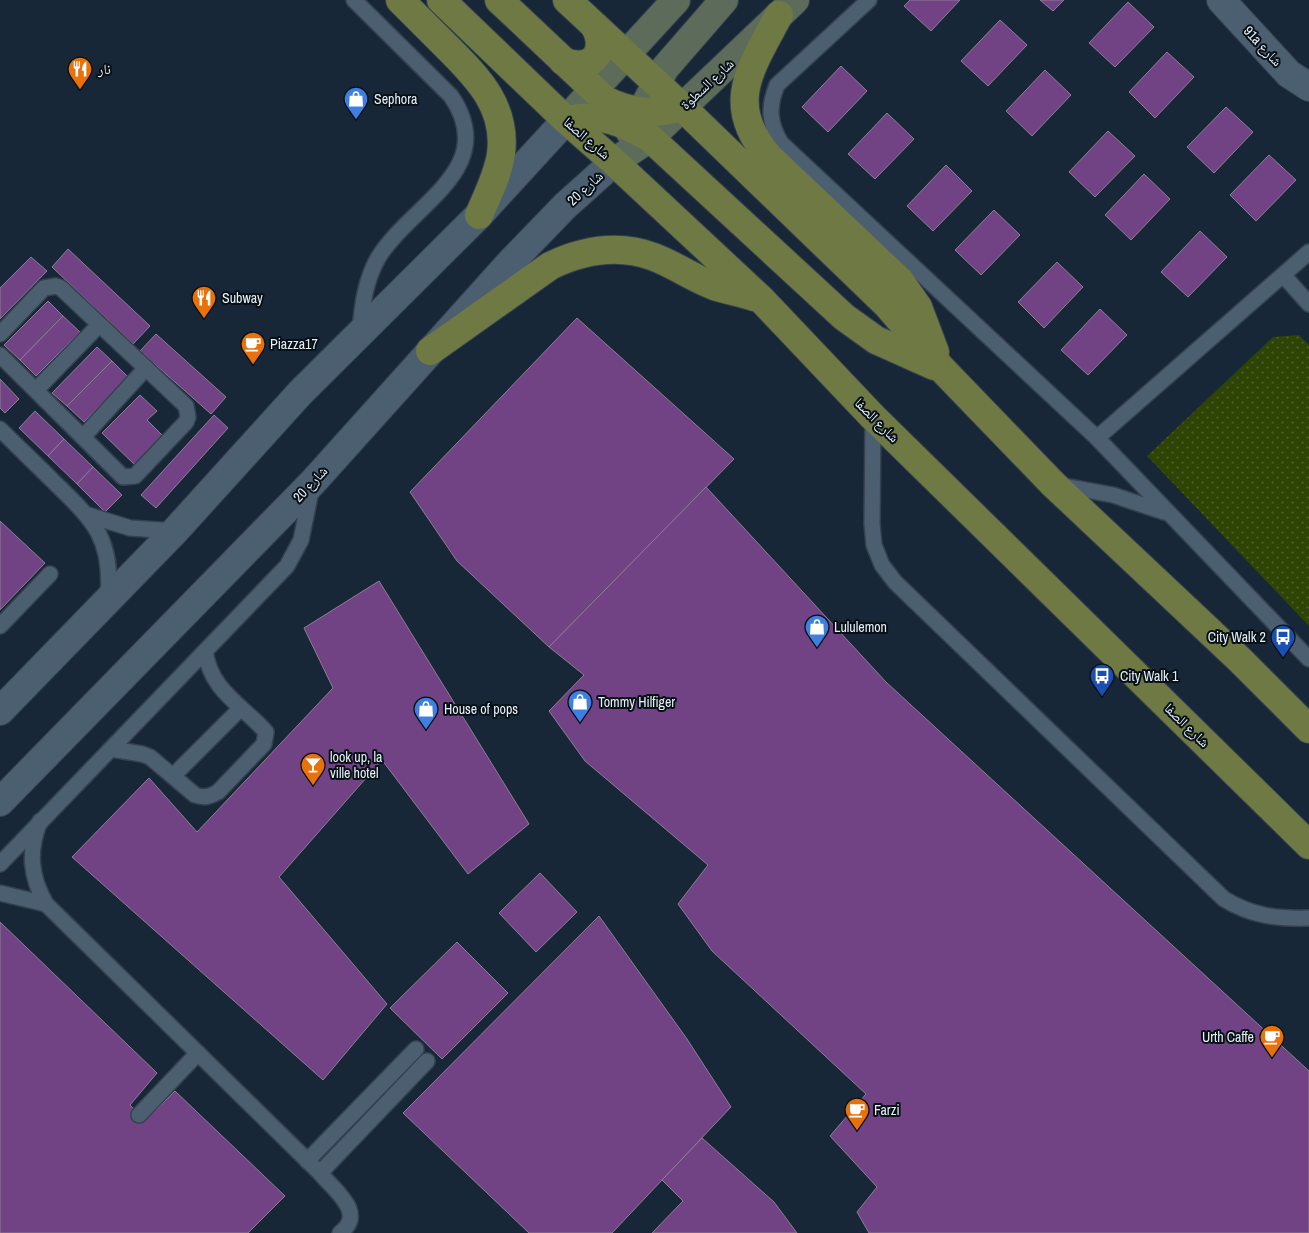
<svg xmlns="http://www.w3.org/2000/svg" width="1309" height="1233" font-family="'Archivo Narrow','Noto Naskh Arabic',sans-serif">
	<defs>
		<pattern id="park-dots" width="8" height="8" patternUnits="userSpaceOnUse" patternTransform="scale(1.25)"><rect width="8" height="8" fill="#2e4404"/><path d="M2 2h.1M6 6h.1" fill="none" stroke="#4c5f2a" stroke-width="1.8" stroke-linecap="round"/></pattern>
	</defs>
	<rect width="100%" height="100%" fill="#172737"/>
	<path fill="url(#park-dots)" d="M 1299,335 L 1309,345 L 1309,626 L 1147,456 L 1273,337 Z"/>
	<g fill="#714384" stroke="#8d7e94">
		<path d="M 910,0 L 960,0 L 931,31 L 904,6 Z"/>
		<path d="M 1040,0 L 1064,0 L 1053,11 Z"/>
		<path d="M 1128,2 L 1154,27 L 1115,67 L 1089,43 Z"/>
		<path d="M 1000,20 L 1027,45 L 988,86 L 961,61 Z"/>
		<path d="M 1167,52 L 1194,77 L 1155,118 L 1129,92 Z"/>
		<path d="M 841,66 L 867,91 L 828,132 L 802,107 Z"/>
		<path d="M 1045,70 L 1071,95 L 1032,136 L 1006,111 Z"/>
		<path d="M 1226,107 L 1253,132 L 1214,173 L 1187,147 Z"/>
		<path d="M 887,113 L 914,139 L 875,179 L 848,154 Z"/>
		<path d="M 1108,131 L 1135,156 L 1095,197 L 1069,172 Z"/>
		<path d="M 1269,155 L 1296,180 L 1256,221 L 1230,195 Z"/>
		<path d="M 946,165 L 972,191 L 933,231 L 907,206 Z"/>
		<path d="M 1144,174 L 1170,199 L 1131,240 L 1105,215 Z"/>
		<path d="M 994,210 L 1020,235 L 981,275 L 955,250 Z"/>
		<path d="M 1200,231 L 1227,257 L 1188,297 L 1161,272 Z"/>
		<path d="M 68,249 L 150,326 L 133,344 L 52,267 Z"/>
		<path d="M 31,257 L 47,271 L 0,319 L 0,288 Z"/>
		<path d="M 1057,262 L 1083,287 L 1044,328 L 1018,302 Z"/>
		<path d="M 48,301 L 63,316 L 20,360 L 4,345 Z"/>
		<path d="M 1100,309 L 1127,335 L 1088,375 L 1061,350 Z"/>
		<path d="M 63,316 L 80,332 L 36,376 L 20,360 Z"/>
		<path d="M 577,318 L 734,459 L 549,647 L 457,561 L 410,492 Z"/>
		<path d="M 156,334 L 226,397 L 211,414 L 140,351 Z"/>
		<path d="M 97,347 L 112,361 L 67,406 L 52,393 Z"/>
		<path d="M 112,361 L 128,377 L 84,422 L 67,406 Z"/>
		<path d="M 0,379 L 19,399 L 5,413 L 0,408 Z"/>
		<path d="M 140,395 L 157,411 L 147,420 L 165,438 L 136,466 L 102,433 Z"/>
		<path d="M 35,411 L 64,439 L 48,456 L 19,428 Z"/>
		<path d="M 214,415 L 228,428 L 156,508 L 141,495 Z"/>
		<path d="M 64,439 L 93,467 L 77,484 L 48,456 Z"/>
		<path d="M 93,467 L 122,495 L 105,512 L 77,484 Z"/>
		<path d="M 706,487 L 886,682 L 1309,1071 L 1309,1233 L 869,1233 L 857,1212 L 877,1187 L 830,1136 L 866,1094 L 712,951 L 678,904 L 708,865 L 585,761 L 549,711 L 584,675 L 549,647 Z"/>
		<path d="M 0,521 L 45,563 L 0,610 Z"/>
		<path d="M 379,581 L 529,824 L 468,874 L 382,760 L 279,877 L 387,1004 L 323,1080 L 72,857 L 149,778 L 197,832 L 333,688 L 304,628 Z"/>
		<path d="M 540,873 L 577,912 L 536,952 L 499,913 Z"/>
		<path d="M 599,916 L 687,1039 L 731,1107 L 612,1233 L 529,1233 L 403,1113 Z"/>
		<path d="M 0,922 L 157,1073 L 130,1105 L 145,1121 L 175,1091 L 285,1196 L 248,1233 L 0,1233 Z"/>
		<path d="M 457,942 L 508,993 L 442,1059 L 390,1008 Z"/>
		<path d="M 702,1138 L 774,1202 L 797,1233 L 652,1233 L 683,1201 L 662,1180 Z"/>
	</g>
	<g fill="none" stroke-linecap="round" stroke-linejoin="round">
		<defs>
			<g id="service">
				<path d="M 354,0 L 451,96 C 501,169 411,204 378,258 C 365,281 362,306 360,331"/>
				<path d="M 869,0 L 777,85 C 768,107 769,123 781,143 L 1097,438 L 1309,659"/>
				<path d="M 1284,276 L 1309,304"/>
				<path d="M 0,334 L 44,288 L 56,286 L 61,288 L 186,406 L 188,417 L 186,422 L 135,476 L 123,477 L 0,355"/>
				<path d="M 36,390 L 99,325"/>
				<path d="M 873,417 L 872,524 L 874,545 L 882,565 L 895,582 L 1224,899 C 1252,916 1277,919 1309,918"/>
				<path d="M 0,429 C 18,447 37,465 55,483 C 95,522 113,539 108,599"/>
				<path d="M 83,437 L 146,368"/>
				<path d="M 1097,438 L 1309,252"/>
				<path d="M 1059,485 L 1113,495 L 1164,512"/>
				<path d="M 88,515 L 130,528 L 174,531"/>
				<path d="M 0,626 L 50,574"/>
				<path d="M 111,749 L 142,754 L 150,757 L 195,795 C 204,798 209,797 218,792 L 264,744 L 266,732 C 241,704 211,691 205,651"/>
				<path d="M 173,776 L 241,708"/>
				<path d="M 40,821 C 28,851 30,876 46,904 L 320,1173 C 334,1190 367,1213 340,1233"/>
				<path d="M 0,864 L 287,566 L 301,540 L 312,486"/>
				<path d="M 0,893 L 46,904"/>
				<path d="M 139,1115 L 198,1053"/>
				<path d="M 307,1161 L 416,1049"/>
				<path d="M 320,1173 L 427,1061"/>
			</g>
			<path id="minor" d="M 1221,0 L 1289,74 L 1309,87"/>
			<g id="tertiary">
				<path d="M 0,711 L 175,531 L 300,393 L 479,215 L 566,120"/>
				<path d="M 0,802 L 313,482 L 508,265 L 565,206 L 614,162"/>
			</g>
			<g id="secondary">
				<path d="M 566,120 L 676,0"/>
				<path d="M 630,132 L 665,68 L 724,0"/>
				<path d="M 614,162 L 650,138 L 795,0"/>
			</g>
			<g id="primary">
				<path d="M 400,0 C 416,16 433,33 449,49 C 479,79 507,108 501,154 C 498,175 487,196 479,215"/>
				<path d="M 441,0 L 566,120 L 614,162 L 761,299 L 873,417 L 1309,845"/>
				<path d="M 499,0 L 605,100 C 632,113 654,115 682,107"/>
				<path d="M 567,0 L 682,107 L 887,305 L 942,369 L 1053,484 L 1239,659 L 1309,729"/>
				<path d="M 779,15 C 751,68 723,104 769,157 L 900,281 L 918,307 L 935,352"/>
				<path d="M 563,61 C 590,73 609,53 595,27"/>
				<path d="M 566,120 C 601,113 620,121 650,138 L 844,317 L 876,340 L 934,366"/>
				<path d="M 430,351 L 550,266 C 583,250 619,244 654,257 C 675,265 693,278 714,286 C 727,290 741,293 754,297"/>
			</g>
		</defs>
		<use href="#service" stroke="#34414e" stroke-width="18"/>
		<use href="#minor" stroke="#34414e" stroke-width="30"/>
		<use href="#tertiary" stroke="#34414e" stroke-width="30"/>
		<use href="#secondary" stroke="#34414e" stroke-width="30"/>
		<use href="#primary" stroke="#34414e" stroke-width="30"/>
		<use href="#service" stroke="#4c5f71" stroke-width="15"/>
		<use href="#minor" stroke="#4c5f71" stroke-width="28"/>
		<use href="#tertiary" stroke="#4c5f71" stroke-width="28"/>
		<use href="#secondary" stroke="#5d6c5a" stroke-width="28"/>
		<use href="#primary" stroke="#6e7943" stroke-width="28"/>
	</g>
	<defs>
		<symbol id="restaurant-pin" viewBox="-11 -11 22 30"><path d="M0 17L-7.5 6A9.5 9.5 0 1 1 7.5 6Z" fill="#e8710a" stroke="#081016"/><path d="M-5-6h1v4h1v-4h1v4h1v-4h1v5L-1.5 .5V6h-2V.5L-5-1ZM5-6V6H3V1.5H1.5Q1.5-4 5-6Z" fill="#fff"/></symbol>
		<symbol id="shop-pin" viewBox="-11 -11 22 30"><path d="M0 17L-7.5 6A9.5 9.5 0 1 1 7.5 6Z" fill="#3f7fe0" stroke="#081016"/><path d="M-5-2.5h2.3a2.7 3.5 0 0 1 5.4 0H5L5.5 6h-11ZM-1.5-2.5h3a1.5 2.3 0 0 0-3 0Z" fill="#fff"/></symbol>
		<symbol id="cafe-pin" viewBox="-11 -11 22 30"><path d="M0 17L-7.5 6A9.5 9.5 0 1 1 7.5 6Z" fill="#e8710a" stroke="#081016"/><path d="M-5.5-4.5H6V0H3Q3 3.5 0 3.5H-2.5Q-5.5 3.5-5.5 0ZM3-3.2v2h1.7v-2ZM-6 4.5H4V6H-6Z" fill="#fff"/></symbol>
		<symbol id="bus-pin" viewBox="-11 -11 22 30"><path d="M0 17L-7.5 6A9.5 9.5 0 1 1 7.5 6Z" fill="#1a4fb4" stroke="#081016"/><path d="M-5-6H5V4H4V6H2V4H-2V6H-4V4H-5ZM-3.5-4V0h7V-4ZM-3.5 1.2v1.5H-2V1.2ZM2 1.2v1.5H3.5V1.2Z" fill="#fff"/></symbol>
		<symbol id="bar-pin" viewBox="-11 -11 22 30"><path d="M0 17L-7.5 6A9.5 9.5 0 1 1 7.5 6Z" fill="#e8710a" stroke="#081016"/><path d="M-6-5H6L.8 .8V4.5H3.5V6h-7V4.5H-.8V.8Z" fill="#fff"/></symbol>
	</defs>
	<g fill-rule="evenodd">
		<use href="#restaurant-pin" x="66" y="55" width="28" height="38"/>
		<use href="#shop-pin" x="342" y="85" width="28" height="38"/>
		<use href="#restaurant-pin" x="190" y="284" width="28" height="38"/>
		<use href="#cafe-pin" x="239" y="330" width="28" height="38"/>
		<use href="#shop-pin" x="803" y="613" width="28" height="38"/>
		<use href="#bus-pin" x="1269" y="623" width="28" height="38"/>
		<use href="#bus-pin" x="1088" y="662" width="28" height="38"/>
		<use href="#shop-pin" x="566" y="688" width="28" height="38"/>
		<use href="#shop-pin" x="412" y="695" width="28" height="38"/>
		<use href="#bar-pin" x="299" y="751" width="28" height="38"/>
		<use href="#cafe-pin" x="1258" y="1023" width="28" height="38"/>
		<use href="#cafe-pin" x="843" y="1096" width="28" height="38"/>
	</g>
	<g text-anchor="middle" stroke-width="4" stroke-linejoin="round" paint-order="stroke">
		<g font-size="14" fill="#e5effa" stroke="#081016">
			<text transform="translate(1263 46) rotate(47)" y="5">91a شارع</text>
			<text transform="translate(707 84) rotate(-43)" y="5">شارع السطوة</text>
			<text transform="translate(587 138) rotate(41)" y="5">شارع الصفا</text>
			<text transform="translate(585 188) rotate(-43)" y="5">شارع 20</text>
			<text transform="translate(877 420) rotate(45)" y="5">شارع الصفا</text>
			<text transform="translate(310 484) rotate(-47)" y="5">شارع 20</text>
			<text transform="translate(1187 725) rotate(44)" y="5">شارع الصفا</text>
		</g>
		<g font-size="14" fill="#e5effa" stroke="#081016" text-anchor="start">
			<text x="98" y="74">نار</text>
			<text x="374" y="104">Sephora</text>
			<text x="222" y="303">Subway</text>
			<text x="270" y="349">Piazza17</text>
			<text x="834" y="632">Lululemon</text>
			<text x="1266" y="642" text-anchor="end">City Walk 2</text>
			<text x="1120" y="681">City Walk 1</text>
			<text x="598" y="707">Tommy Hilfiger</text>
			<text x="444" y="714">House of pops</text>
			<text x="330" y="762">look up, la<tspan x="330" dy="16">ville hotel</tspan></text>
			<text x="1254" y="1042" text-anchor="end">Urth Caffe</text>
			<text x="874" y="1115">Farzi</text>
		</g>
	</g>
</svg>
